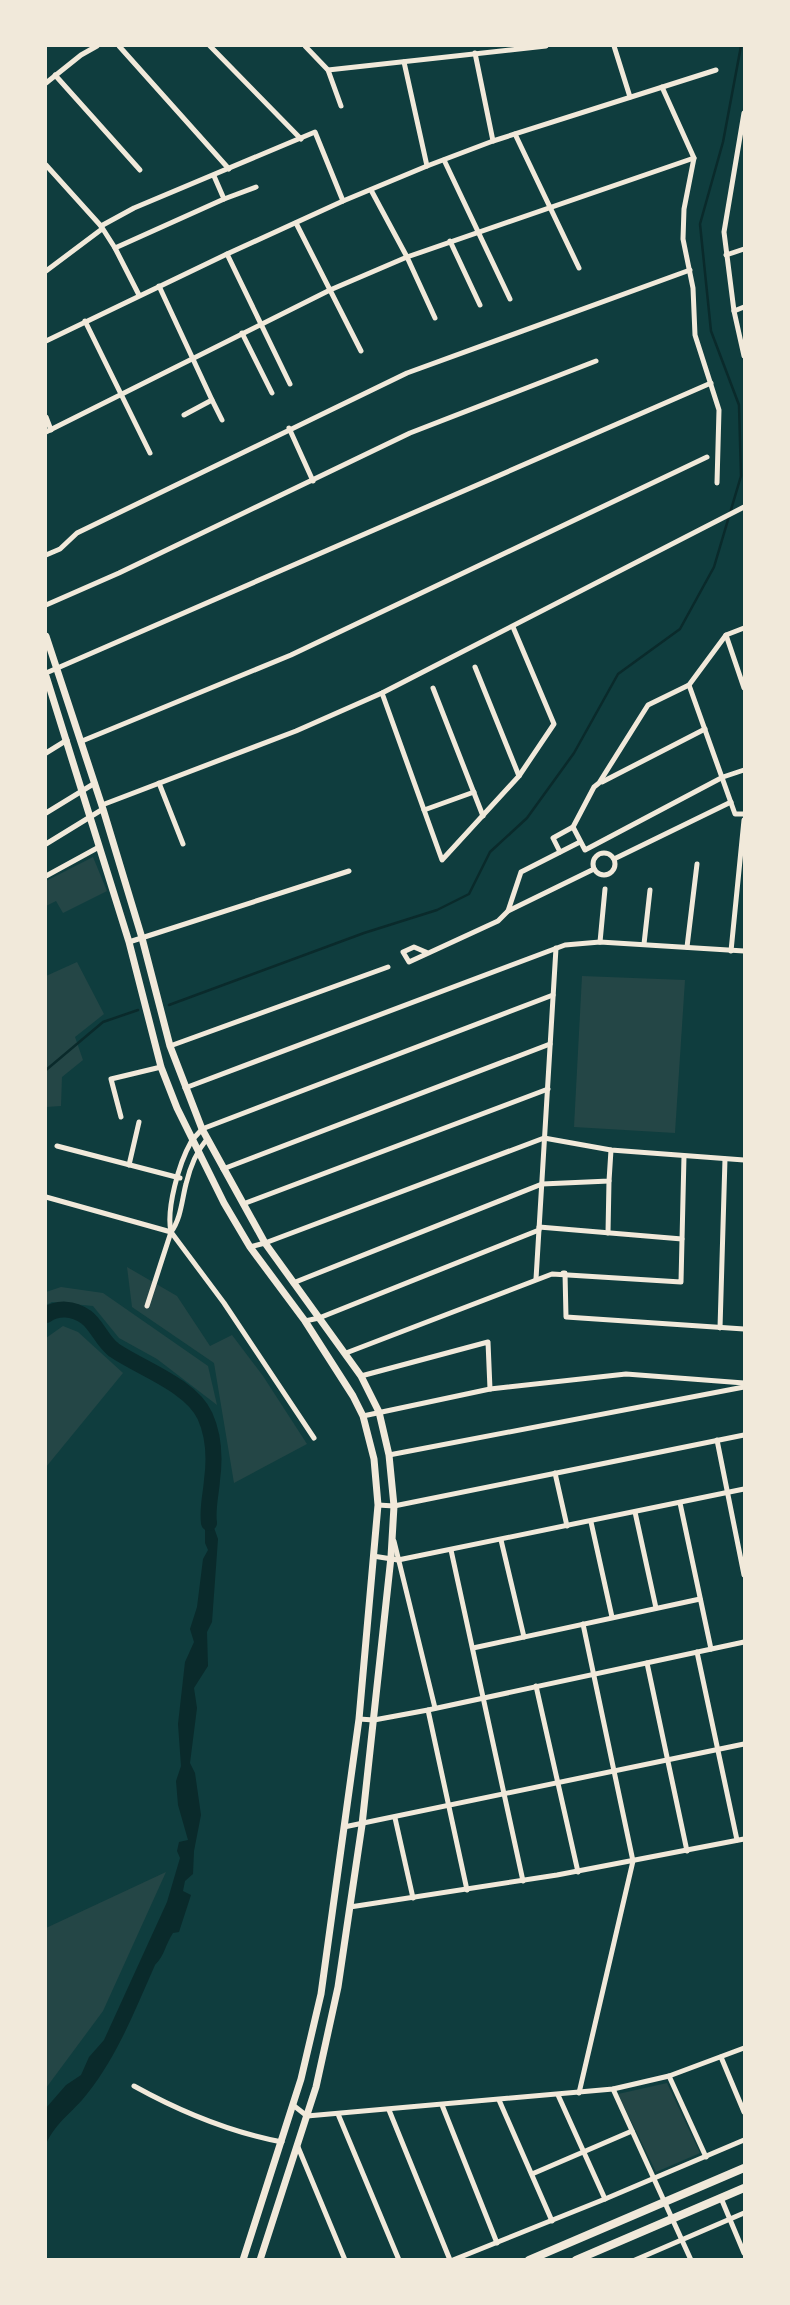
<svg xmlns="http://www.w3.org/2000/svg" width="790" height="2305" font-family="'Noto Sans',sans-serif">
	<rect width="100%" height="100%" fill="#0f3d3e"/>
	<g fill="#244646">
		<path d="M 93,857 L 107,891 L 63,913 L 56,901 L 46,906 L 46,881 Z"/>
		<path d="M 77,962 L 104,1014 L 75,1037 L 83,1060 L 62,1077 L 61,1106 L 46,1107 L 46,976 Z"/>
		<path d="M 582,976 L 685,980 L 675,1133 L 574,1127 Z"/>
		<path d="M 127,1267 L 177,1296 L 210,1346 L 232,1335 L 263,1376 L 307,1444 L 234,1483 L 214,1363 L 132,1307 Z"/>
		<path d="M 61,1287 L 103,1293 L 208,1366 L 217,1405 L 157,1359 L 119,1338 L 93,1306 L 52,1302 L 46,1305 L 46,1292 Z"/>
		<path d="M 63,1326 L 78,1332 L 123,1373 L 46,1467 L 46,1338 Z"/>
		<path d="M 166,1872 L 103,2011 L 46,2088 L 46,1928 Z"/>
		<path d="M 667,2083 L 700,2153 L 656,2172 L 618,2094 Z"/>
	</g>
	<path fill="#0a2a2b" d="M 205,1474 L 211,1519 L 218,1539 L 212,1622 L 207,1632 L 208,1666 L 194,1688 L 197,1708 L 190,1763 L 195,1773 L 201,1815 L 194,1851 L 193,1874 L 185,1881 L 183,1891 L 191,1895 L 179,1932 L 173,1933 C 165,1945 165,1955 155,1965 C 135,2010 118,2055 87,2094 C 73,2112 56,2122 46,2144 L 46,2108 L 66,2085 L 81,2075 L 89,2057 L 104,2040 L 167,1902 L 180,1858 L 177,1851 L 179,1842 L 188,1840 L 178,1805 L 176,1781 L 181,1766 L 178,1724 L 185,1662 L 194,1642 L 190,1629 L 197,1607 L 203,1559 L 208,1550 L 205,1543 Z"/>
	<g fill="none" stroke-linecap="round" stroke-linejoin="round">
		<g stroke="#0a2a2b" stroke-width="2.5">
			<path d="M 169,1005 L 364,933 L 437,910 L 469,894 L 490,852 L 527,818 L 574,753 L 618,674 L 680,629 L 714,567 L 741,476 L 739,405 L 711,331 L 700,224 L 723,142 L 741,46"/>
			<path d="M 46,1070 L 103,1022 L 138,1010"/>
		</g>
		<path stroke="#0a2a2b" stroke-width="16" d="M 46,1315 C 58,1307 73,1308 86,1317 C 97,1325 102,1341 114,1350 C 140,1368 191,1385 205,1416 C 214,1436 215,1458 212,1480 C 211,1495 207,1508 209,1523"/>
		<g stroke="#f1e9da" stroke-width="5">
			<path d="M 119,46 L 229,169"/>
			<path d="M 210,46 L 301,139"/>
			<path d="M 305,46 L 328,70 L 341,106"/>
			<path d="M 614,46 L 630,97"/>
			<path d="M 475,53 L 493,141"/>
			<path d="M 404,62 L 427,166"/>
			<path d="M 328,70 L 546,46"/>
			<path d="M 55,75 L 140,170"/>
			<path d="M 46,83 L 81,55 L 97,46"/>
			<path d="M 662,87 L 694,158 L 684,209 L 683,239 L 693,288 L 695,335 L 719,410 L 717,483"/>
			<path d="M 744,113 L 724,232 L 734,311 L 744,356"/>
			<path d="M 515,134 L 579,268"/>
			<path d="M 444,160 L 510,299"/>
			<path d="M 46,165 L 101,226 L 115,248 L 139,295"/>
			<path d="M 371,190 L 407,257 L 435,318"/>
			<path d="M 224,199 L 256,187"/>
			<path d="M 296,223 L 361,351"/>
			<path d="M 450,241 L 480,305"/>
			<path d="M 115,248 L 224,199 L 214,176"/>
			<path d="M 227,254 L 290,384"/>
			<path d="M 726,255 L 744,249"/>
			<path d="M 46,271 L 102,229 L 101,226 L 134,208 L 315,132 L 343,201"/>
			<path d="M 159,286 L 212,400 L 184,415"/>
			<path d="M 734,311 L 744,307"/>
			<path d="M 85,321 L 150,453"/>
			<path d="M 242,333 L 272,393"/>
			<path d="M 46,341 L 227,254 L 343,201 L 427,166 L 493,141 L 716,70"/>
			<path d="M 212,400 L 222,420"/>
			<path d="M 46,417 L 51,430"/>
			<path d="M 289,428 L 313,481"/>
			<path d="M 46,432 L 330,290 L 407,257 L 694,158"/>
			<path d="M 46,555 L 60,549 L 77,533 L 407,373 L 690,270"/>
			<path d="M 46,605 L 119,573 L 410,433 L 596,361"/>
			<path d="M 726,635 L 744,688"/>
			<path d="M 475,667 L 519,776"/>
			<path d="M 46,673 L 711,383"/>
			<path d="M 689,685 L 735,814 L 744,814"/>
			<path d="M 433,688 L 483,816"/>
			<path d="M 382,693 L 442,860 L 519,776 L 554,724 L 513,627"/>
			<path d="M 82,741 L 291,655 L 707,457"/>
			<path d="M 46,753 L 67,740"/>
			<path d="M 602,782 L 705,729"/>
			<path d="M 159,783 L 183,844"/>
			<path d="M 102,805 L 296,731 L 382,693 L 744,507"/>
			<path d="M 424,810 L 474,792"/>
			<path d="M 46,813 L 95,783"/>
			<path d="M 573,827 L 585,850 L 723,777 L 744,770"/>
			<path d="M 46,844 L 103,809"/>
			<path d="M 560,852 L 553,838 L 573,827 L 594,787 L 599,783 L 648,705 L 689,685 L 726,635 L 744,628"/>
			<circle cx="604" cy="864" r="11"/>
			<path d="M 614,859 L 731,802"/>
			<path d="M 46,876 L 99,847"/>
			<path d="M 508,911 L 521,872 L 580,842"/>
			<path d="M 129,942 L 349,871"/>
			<path d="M 600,942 L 605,889"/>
			<path d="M 644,944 L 650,890"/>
			<path d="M 687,947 L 697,864"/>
			<path d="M 731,951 L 744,820"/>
			<path d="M 428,953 L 414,947 L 403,952 L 409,962 L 498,921 L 508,911 L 594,869"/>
			<path d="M 170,1046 L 388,967"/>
			<path d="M 185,1088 L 565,945 L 600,942 L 744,951"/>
			<path d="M 121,1117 L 111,1079 L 161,1067"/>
			<path d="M 57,1146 L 180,1178"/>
			<path d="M 129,1165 L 139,1122"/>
			<path d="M 223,1169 L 550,1044"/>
			<path d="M 46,1197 L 171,1232 L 224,1303 L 314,1438"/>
			<path d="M 243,1204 L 548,1089"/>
			<path d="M 171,1232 C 166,1209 179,1163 191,1142 C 194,1137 199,1133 202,1129 L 553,995"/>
			<path d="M 608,1233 L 609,1181"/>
			<path d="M 250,1247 L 265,1243 L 544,1138 L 611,1150 L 744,1160"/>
			<path d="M 563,1273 L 565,1273 L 566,1317 L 744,1329"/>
			<path d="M 536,1279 L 556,948"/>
			<path d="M 293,1283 L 542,1184 L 609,1181 L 611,1150"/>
			<path d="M 147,1306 L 171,1232 C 181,1219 182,1199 186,1184 C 190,1167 196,1152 207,1139"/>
			<path d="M 305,1321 L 319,1318 L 539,1230 L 539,1227 L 682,1239"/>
			<path d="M 720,1328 L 725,1159"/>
			<path d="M 346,1353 L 552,1274 L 681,1282 L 684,1156"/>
			<path d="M 361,1376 L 488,1342 L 490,1389"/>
			<path d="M 363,1416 L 490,1389 L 626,1374 L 744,1383"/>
			<path d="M 717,1440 L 744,1575"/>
			<path d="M 389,1455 L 744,1387"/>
			<path d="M 555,1473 L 567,1526"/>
			<path d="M 680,1503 L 711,1649"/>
			<path d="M 378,1505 L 394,1506 L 744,1435"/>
			<path d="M 635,1512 L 656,1608"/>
			<path d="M 591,1522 L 612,1617"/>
			<path d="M 501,1540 L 524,1637"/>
			<path d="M 394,1541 L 435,1708"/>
			<path d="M 451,1550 L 523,1881"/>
			<path d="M 373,1556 L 398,1560 L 744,1489"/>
			<path d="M 473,1648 L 700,1599"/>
			<path d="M 697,1652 L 737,1840"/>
			<path d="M 647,1663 L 687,1851"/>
			<path d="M 536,1686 L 578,1872"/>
			<path d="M 428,1710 L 467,1890"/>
			<path d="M 359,1719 L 374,1720 L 428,1710 L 744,1642"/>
			<path d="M 395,1818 L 413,1898"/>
			<path d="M 344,1827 L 744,1744"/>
			<path d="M 350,1907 L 557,1875 L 744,1839"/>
			<path d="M 721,2057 L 744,2112"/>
			<path d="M 669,2076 L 706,2157"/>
			<path d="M 134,2086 C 181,2112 229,2132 282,2142"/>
			<path d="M 613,2089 L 691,2260"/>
			<path d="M 579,2093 L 633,1861 L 583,1624"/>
			<path d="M 558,2095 L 605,2199"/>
			<path d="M 499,2100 L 552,2221"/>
			<path d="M 293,2105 L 307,2116 L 613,2089 L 669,2076 L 744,2048"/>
			<path d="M 442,2105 L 497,2243"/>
			<path d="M 389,2110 L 450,2260"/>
			<path d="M 338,2114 L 399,2260"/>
			<path d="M 298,2147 L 345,2260"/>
			<path d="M 532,2174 L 632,2131"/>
			<path d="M 721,2198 L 744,2253"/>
			<path d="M 453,2260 L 605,2199 L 744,2140"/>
			<path d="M 635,2260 L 744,2213"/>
		</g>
		<g stroke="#f1e9da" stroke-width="7">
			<path d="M 46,636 L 103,809 L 142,938 L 170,1046 L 202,1129 L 265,1243 L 361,1376 L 379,1412 L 389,1455 L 394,1506 L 391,1557 L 362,1825 L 338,1987 L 316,2087 L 260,2260"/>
			<path d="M 46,676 L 129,942 L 161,1067 L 177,1108 L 224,1203 L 250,1247 L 305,1321 L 353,1396 L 363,1416 L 374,1459 L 378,1505 L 359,1719 L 321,1994 L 301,2079 L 243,2260"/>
		</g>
		<g stroke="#f1e9da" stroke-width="8">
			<path d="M 529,2260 L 744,2168"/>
			<path d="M 576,2260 L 744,2188"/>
		</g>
	</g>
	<rect width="790" height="2305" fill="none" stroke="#f1e9da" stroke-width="94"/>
</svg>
